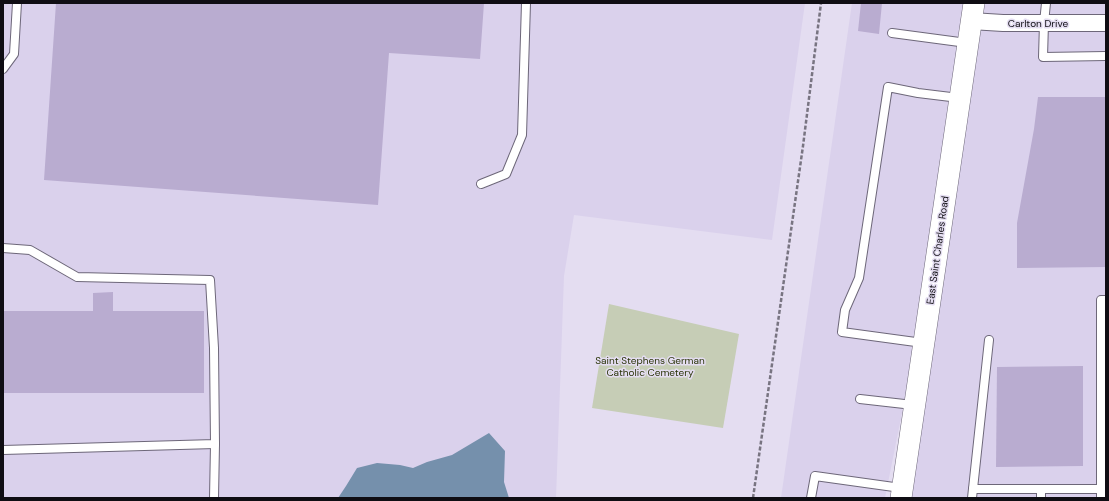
<svg xmlns="http://www.w3.org/2000/svg" width="1109" height="501" font-family="'DM Sans',sans-serif">
	<rect width="100%" height="100%" fill="#e4ddf1"/>
	<g fill="#dad1ec">
		<path d="M 3,3 L 805,3 L 772,240 L 574,215 L 564,276 L 556,498 L 3,498 Z"/>
		<path d="M 852,3 L 1106,3 L 1106,498 L 911,498 L 978,32 L 885,498 L 781,498 Z"/>
	</g>
	<path fill="#c6cdb6" d="M 609,304 L 739,334 L 723,428 L 592,408 Z"/>
	<path fill="#7590ac" d="M 489,433 L 505,451 L 504,482 L 509,498 L 338,498 L 346,486 L 357,468 L 377,463 L 400,465 L 413,468 L 427,462 L 452,455 Z"/>
	<g fill="#b9acd0">
		<path d="M 56,3 L 484,3 L 480,59 L 389,53 L 378,205 L 44,180 Z"/>
		<path d="M 861,3 L 882,3 L 879,34 L 858,31 Z"/>
		<path d="M 1038,97 L 1106,97 L 1106,267 L 1017,268 L 1017,223 L 1034,129 Z"/>
		<path d="M 113,292 L 113,311 L 204,311 L 204,393 L 3,393 L 3,311 L 93,311 L 93,293 Z"/>
		<path d="M 1083,366 L 1083,466 L 996,467 L 997,367 Z"/>
	</g>
	<g fill="none" stroke-linecap="round" stroke-linejoin="round">
		<defs>
			<g id="service">
				<path d="M 1046,3 L 1044,23 L 1043,57 L 1106,56"/>
				<path d="M 892,33 L 967,43"/>
				<path d="M 3,69 L 14,54 L 17,3"/>
				<path d="M 481,184 L 506,174 L 522,135 L 526,3"/>
				<path d="M 3,248 L 30,250 L 77,277 L 210,280 L 214,348 L 215,444 L 3,450"/>
				<path d="M 923,343 L 842,332 L 845,310 L 859,278 L 888,87 L 918,93 L 959,98"/>
				<path d="M 860,399 L 913,405"/>
				<path d="M 973,489 L 1101,489"/>
				<path d="M 214,498 L 215,444"/>
				<path d="M 811,498 L 815,476 L 901,488"/>
				<path d="M 972,498 L 989,340"/>
				<path d="M 1041,498 L 1041,489"/>
				<path d="M 1101,498 L 1101,300 L 1106,300"/>
			</g>
			<path id="minor" d="M 971,21 L 1003,23 L 1106,23"/>
			<path id="tertiary" d="M 901,498 L 974,3"/>
		</defs>
		<use href="#service" stroke="#6d6779" stroke-width="10"/>
		<use href="#minor" stroke="#6d6779" stroke-width="18"/>
		<use href="#tertiary" stroke="#6d6779" stroke-width="22"/>
		<path stroke="#787481" stroke-width="2.5" stroke-dasharray="4 2" stroke-linecap="butt" d="M 753,498 L 803,146 L 821,3"/>
		<use href="#service" stroke="#fff" stroke-width="8"/>
		<use href="#minor" stroke="#fff" stroke-width="16"/>
		<use href="#tertiary" stroke="#fff" stroke-width="21"/>
	</g>
	<g text-anchor="middle" stroke-width="3" stroke-linejoin="round" paint-order="stroke">
		<g font-size="10" fill="#0f0d13" stroke="#e4ddf1">
			<text x="1038" y="27">Carlton Drive</text>
			<text transform="translate(937 250) rotate(-82)" y="4">East Saint Charles Road</text>
		</g>
		<g font-size="10" fill="#2a3408" stroke="#e4ddf1">
			<text x="650" y="364">Saint Stephens German<tspan x="650" dy="12">Catholic Cemetery</tspan></text>
		</g>
	</g>
	<rect width="1109" height="501" fill="none" stroke="#0f0d13" stroke-width="8"/>
</svg>
